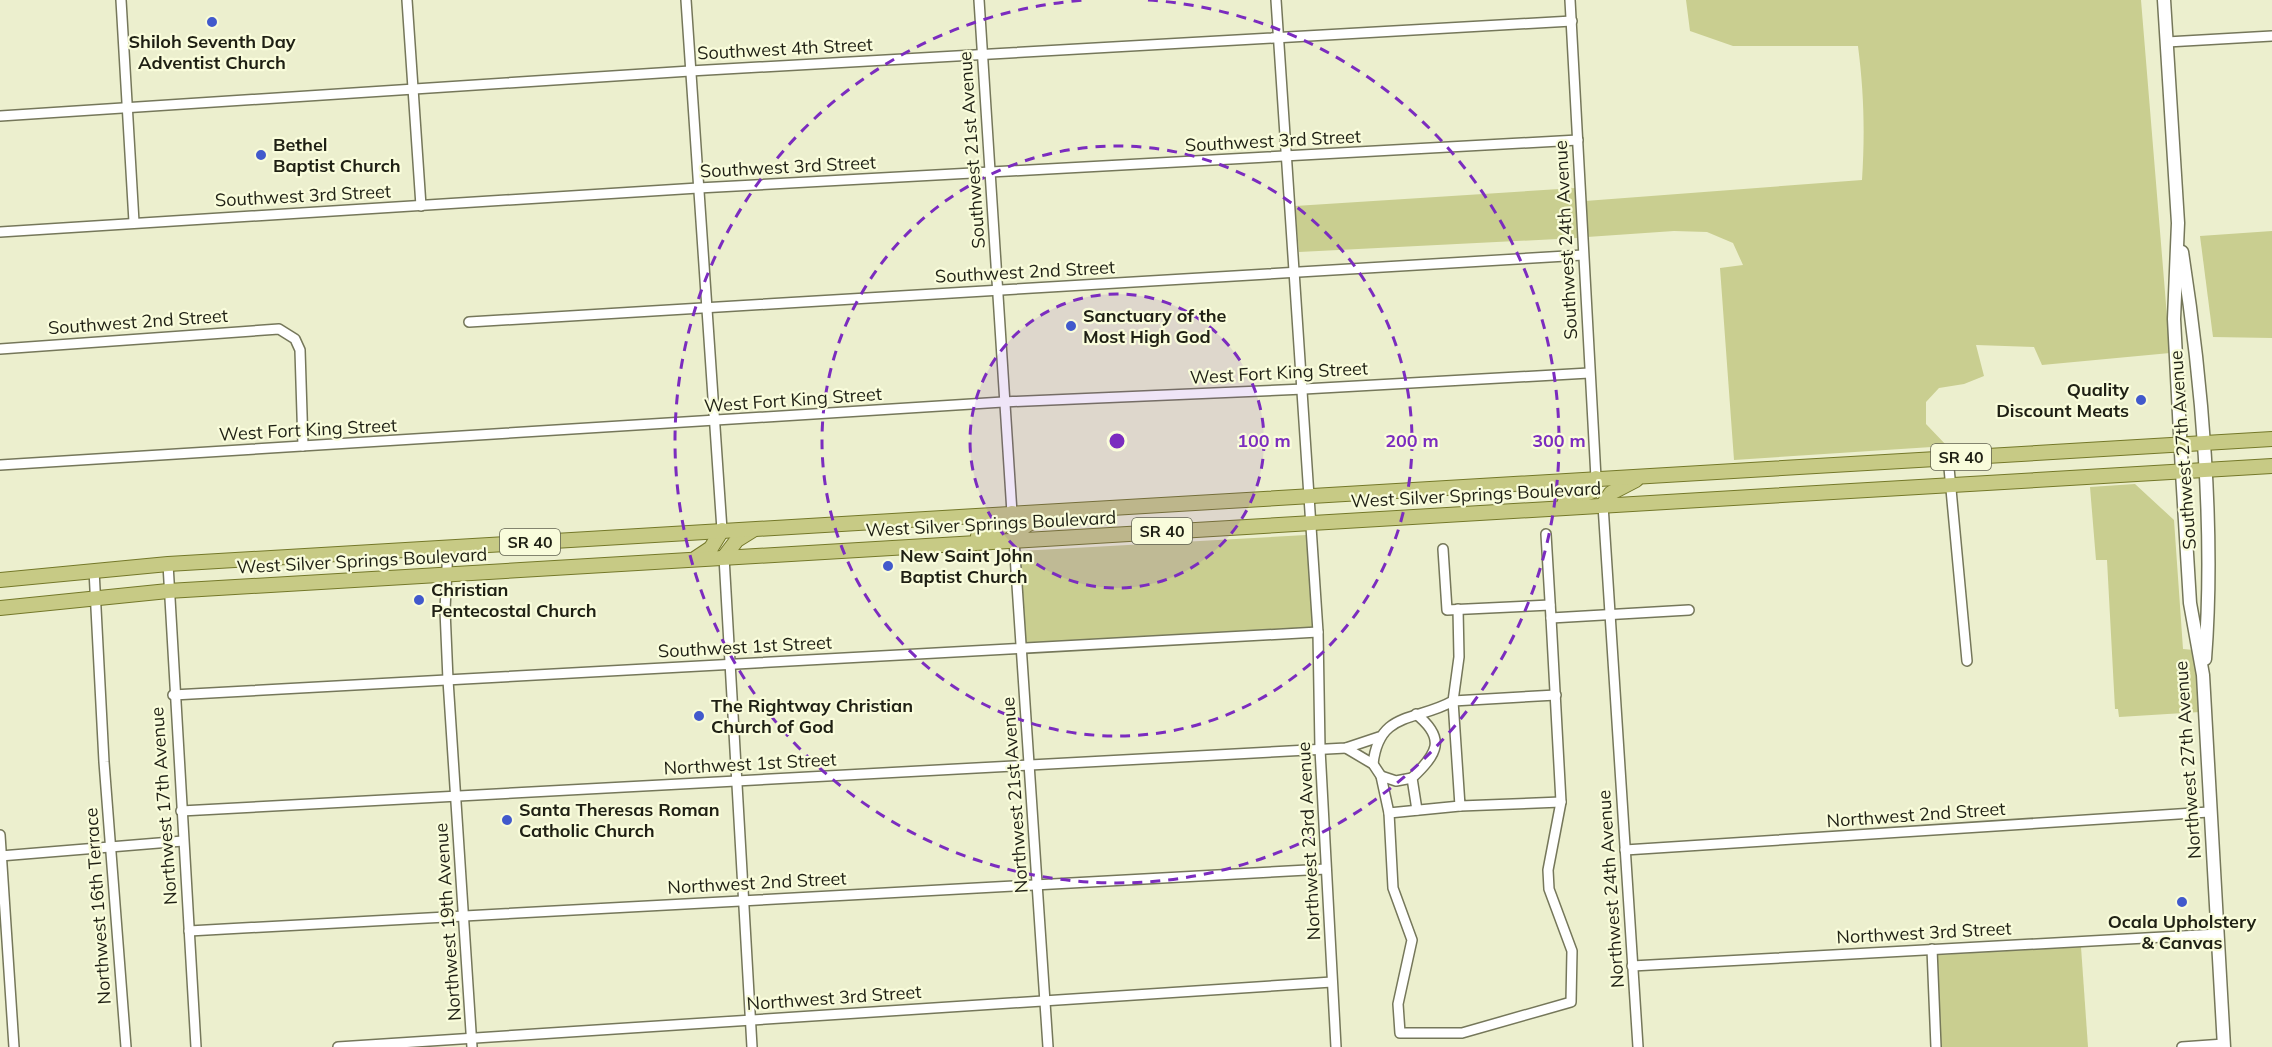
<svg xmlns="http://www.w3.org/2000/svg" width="2272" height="1047" font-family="Mulish,sans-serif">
	<rect width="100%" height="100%" fill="#ecefce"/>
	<g fill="#c9ce90">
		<path d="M 1686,0 L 2141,0 L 2170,353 L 2042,365 L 2034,347 L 1976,345 L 1984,376 L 1964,384 L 1939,388 L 1926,402 L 1926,424 L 1947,446 L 1734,460 L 1720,268 L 1743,265 L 1733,243 L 1707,232 L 1674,231 L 1587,237 L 1585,201 L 1862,180 C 1865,133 1864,93 1858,46 L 1733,46 L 1690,31 Z"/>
		<path d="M 1575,188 L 1577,238 L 1299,252 L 1295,206 Z"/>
		<path d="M 2272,231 L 2272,338 L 2213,337 L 2200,236 Z"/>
		<path d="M 2135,484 L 2174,520 L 2183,649 L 2194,650 L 2200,712 L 2119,717 L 2118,709 L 2115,709 L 2107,560 L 2096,560 L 2090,487 Z"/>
		<path d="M 1306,535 L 1315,627 L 1026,643 L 1020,551 Z"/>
		<path d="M 2081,947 L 2088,1047 L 1941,1047 L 1937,955 Z"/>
	</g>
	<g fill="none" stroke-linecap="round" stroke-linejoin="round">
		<defs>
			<g id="street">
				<path d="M 121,0 L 134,222"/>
				<path d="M 407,0 L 421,206"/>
				<path d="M 686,0 L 722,530"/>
				<path d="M 979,0 L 1012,513"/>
				<path d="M 1276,0 L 1318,632 L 1320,749 L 1336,1047"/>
				<path d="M 1570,0 L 1596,478"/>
				<path d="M 2167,42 L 2272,36"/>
				<path d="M 0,116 L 690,71 L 1572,21"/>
				<path d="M 0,232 L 698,188 L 1578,140"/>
				<path d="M 469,322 L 1583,255"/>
				<path d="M 0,349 L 279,329 L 295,339 L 300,350 L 303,446"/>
				<path d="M 1948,457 L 1967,661"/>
				<path d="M 0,465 L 1003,402 L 1304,389 L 1589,373"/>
				<path d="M 1603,505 L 1638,1047"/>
				<path d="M 1546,534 L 1551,618 L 1689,610"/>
				<path d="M 1014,540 L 1048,1047"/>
				<path d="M 448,547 L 445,610 L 448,680 L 472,1047"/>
				<path d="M 1443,549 L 1447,610 L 1550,605"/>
				<path d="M 724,557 L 752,1047"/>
				<path d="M 168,564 L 196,1047"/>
				<path d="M 94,570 L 104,762 L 126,1047"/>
				<path d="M 173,695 L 1318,632"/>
				<path d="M 1556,695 L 1453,701 L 1460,806 L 1561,802"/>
				<path d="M 1416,714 C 1447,739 1437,754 1412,778 L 1417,810"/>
				<path d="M 1346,748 L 1373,764 L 1381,776 L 1389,813 L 1393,888 L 1412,940 L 1398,1004 L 1400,1033 L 1462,1033 L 1571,1002 L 1572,951 L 1549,889 L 1548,870 L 1561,802 L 1551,618"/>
				<path d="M 1373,764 C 1379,710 1416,722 1453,701 L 1459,657 L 1458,609"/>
				<path d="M 1381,776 L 1396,781 L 1412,778"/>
				<path d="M 181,811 L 1346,748 L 1379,737"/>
				<path d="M 1389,813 L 1460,806"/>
				<path d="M 0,835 L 14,1047"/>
				<path d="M 1625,850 L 2209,812"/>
				<path d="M 0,856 L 183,841"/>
				<path d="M 189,931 L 1326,869"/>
				<path d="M 1932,949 L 1936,1047"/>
				<path d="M 1632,966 L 2218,934"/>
				<path d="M 338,1047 L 1332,982"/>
				<path d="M 2182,1047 L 2224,1044"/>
			</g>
			<g id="secondary">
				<path d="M 2164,0 L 2178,223 L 2174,319 L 2182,472 L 2190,603 L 2203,675 L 2224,1047"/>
				<path d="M 2182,252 C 2202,380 2215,529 2205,659"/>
			</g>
			<g id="primary">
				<path d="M 1565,501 L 1591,492 L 1596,478"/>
				<path d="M 1603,505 L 1611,493 L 1636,480"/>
				<path d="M 978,536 L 998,531 L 1012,513"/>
				<path d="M 1014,540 C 1023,523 1032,521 1051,519"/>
				<path d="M 724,557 L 737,540 L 753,530"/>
				<path d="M 696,558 L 711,548 L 722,530"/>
				<path d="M 0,580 L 168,564 L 2272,439"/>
				<path d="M 0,608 L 168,591 L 2272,466"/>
			</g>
		</defs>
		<use href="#street" stroke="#75775a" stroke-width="12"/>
		<use href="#secondary" stroke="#75775a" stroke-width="15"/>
		<use href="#primary" stroke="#747829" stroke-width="16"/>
		<use href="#street" stroke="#fff" stroke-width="9"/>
		<use href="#secondary" stroke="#fff" stroke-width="12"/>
		<use href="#primary" stroke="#c7ca85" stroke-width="14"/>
	</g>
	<circle cx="1117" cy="441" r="147" fill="#7b2cbf" fill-opacity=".12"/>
	<g fill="none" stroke="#7b2cbf" stroke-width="3" stroke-dasharray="10 8">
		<circle cx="1117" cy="441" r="147"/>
		<circle cx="1117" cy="441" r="295"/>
		<path d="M1148 0A442 442 0 1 1 1086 0"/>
	</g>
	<g fill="#4159cc" stroke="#f9fcdb" stroke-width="2">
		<circle cx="212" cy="22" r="6"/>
		<circle cx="261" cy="155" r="6"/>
		<circle cx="1071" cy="326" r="6"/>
		<circle cx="2141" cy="400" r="6"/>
		<circle cx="888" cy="566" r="6"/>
		<circle cx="419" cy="600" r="6"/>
		<circle cx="699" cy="716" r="6"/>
		<circle cx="507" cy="820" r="6"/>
		<circle cx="2182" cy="902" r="6"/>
	</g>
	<g text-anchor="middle" stroke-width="4.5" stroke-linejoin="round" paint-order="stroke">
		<g fill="#f9fcdb" stroke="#606250" stroke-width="1.5">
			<rect x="1931" y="444" width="60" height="26" rx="4.5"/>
			<rect x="1132" y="518" width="60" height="26" rx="4.5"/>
			<rect x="500" y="529" width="60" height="26" rx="4.5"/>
		</g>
		<g font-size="16" font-weight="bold" fill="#1f2014">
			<text x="1961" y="463">SR 40</text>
			<text x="1162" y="537">SR 40</text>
			<text x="530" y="548">SR 40</text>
		</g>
		<g font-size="18" font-weight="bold" fill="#1f2014" stroke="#f9fcdb" text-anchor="start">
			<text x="212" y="48" text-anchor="middle">Shiloh Seventh Day<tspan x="212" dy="21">Adventist Church</tspan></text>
			<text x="273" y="151">Bethel<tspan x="273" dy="21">Baptist Church</tspan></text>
			<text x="1083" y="322">Sanctuary of the<tspan x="1083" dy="21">Most High God</tspan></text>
			<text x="2129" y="396" text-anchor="end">Quality<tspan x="2129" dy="21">Discount Meats</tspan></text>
			<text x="900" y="562">New Saint John<tspan x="900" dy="21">Baptist Church</tspan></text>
			<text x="431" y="596">Christian<tspan x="431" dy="21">Pentecostal Church</tspan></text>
			<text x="711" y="712">The Rightway Christian<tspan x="711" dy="21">Church of God</tspan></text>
			<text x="519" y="816">Santa Theresas Roman<tspan x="519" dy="21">Catholic Church</tspan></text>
			<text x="2182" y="928" text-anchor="middle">Ocala Upholstery<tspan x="2182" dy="21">&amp; Canvas</tspan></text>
		</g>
		<g font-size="18" fill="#1f2014" stroke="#f9fcdb">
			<text transform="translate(785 49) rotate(-3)" y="6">Southwest 4th Street</text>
			<text transform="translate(1273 141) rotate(-3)" y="6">Southwest 3rd Street</text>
			<text transform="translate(972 150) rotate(-94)" y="6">Southwest 21st Avenue</text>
			<text transform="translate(788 167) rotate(-3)" y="6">Southwest 3rd Street</text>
			<text transform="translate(303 196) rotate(-3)" y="6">Southwest 3rd Street</text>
			<text transform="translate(1566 240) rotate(-93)" y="6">Southwest 24th Avenue</text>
			<text transform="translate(1025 272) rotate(-3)" y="6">Southwest 2nd Street</text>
			<text transform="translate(138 322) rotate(-4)" y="6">Southwest 2nd Street</text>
			<text transform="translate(1279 373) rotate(-3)" y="6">West Fort King Street</text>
			<text transform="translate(793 400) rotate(-4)" y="6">West Fort King Street</text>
			<text transform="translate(308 430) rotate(-3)" y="6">West Fort King Street</text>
			<text transform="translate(2183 450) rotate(-94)" y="6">Southwest 27th Avenue</text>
			<text transform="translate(1476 495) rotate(-3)" y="6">West Silver Springs Boulevard</text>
			<text transform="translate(991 524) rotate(-3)" y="6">West Silver Springs Boulevard</text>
			<text transform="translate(362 561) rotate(-3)" y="6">West Silver Springs Boulevard</text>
			<text transform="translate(745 647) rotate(-3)" y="6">Southwest 1st Street</text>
			<text transform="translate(2188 760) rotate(-94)" y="6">Northwest 27th Avenue</text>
			<text transform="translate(750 764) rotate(-3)" y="6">Northwest 1st Street</text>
			<text transform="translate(1015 795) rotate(-94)" y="6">Northwest 21st Avenue</text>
			<text transform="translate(164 806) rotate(-94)" y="6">Northwest 17th Avenue</text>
			<text transform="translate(1916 815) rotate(-4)" y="6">Northwest 2nd Street</text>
			<text transform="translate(1309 841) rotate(-93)" y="6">Northwest 23rd Avenue</text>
			<text transform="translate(757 883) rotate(-3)" y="6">Northwest 2nd Street</text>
			<text transform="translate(1611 889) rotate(-94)" y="6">Northwest 24th Avenue</text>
			<text transform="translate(98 906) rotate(-94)" y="6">Northwest 16th Terrace</text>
			<text transform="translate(448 922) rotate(-94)" y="6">Northwest 19th Avenue</text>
			<text transform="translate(1924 933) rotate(-3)" y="6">Northwest 3rd Street</text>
			<text transform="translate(834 998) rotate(-4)" y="6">Northwest 3rd Street</text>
		</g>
	</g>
	<circle cx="1117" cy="441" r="9" fill="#7b2cbf" stroke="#f9fcdb" stroke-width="3"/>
	<g font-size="18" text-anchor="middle" font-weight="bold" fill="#7b2cbf" stroke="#f9fcdb" stroke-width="4.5" stroke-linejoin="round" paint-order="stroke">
		<text x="1264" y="447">100 m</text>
		<text x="1412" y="447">200 m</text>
		<text x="1559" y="447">300 m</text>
	</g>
</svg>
